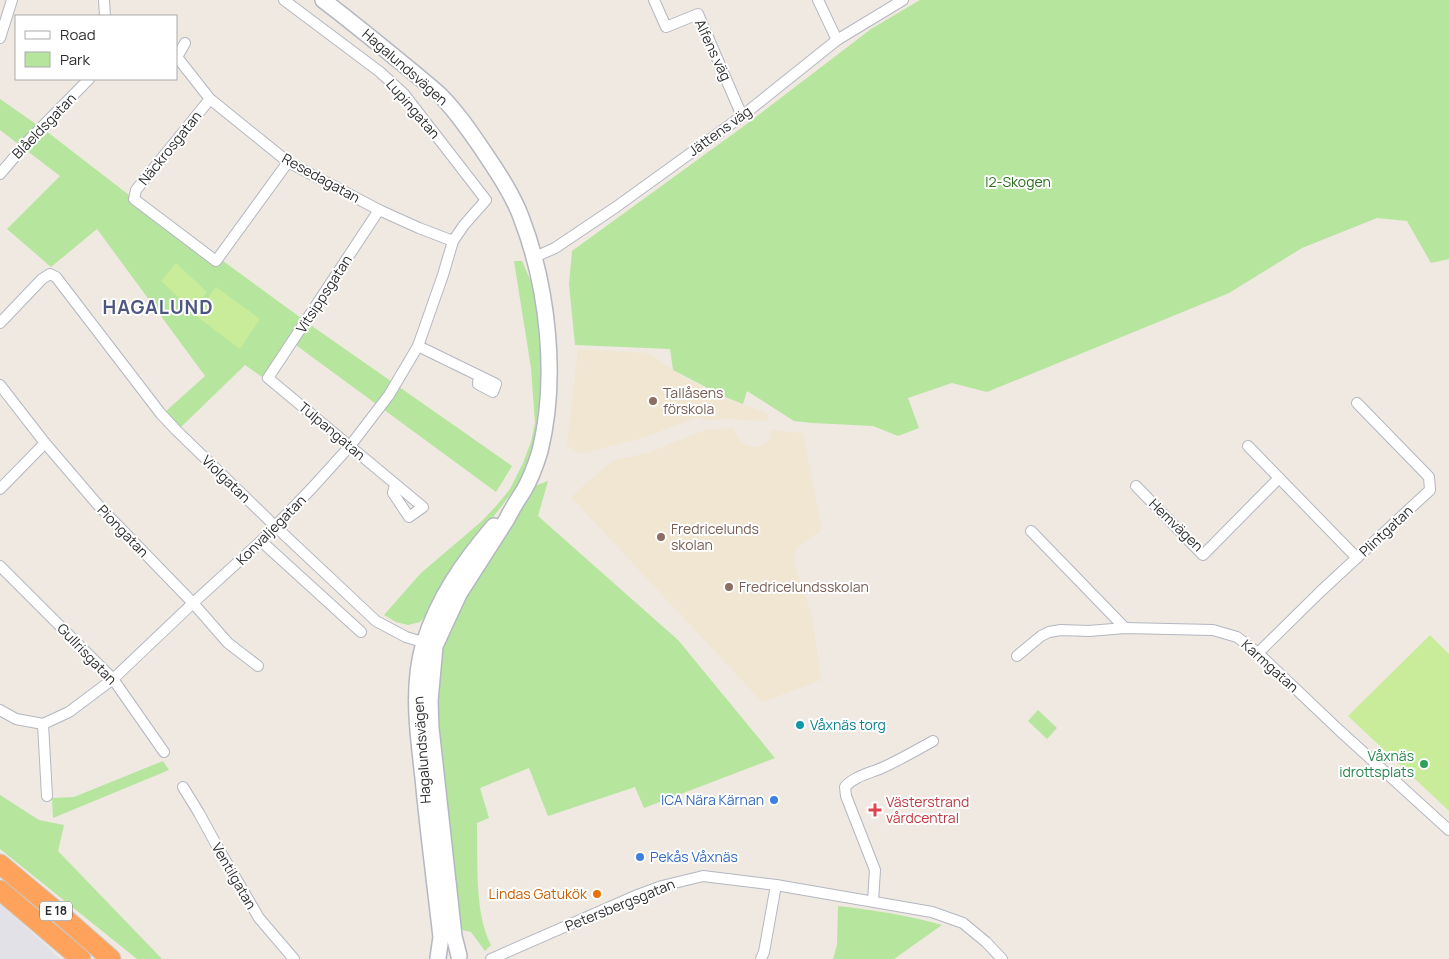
<svg xmlns="http://www.w3.org/2000/svg" width="1449" height="959" font-family="Manrope,sans-serif">
	<rect width="100%" height="100%" fill="#efe9e1"/>
	<path fill="#e3e1e8" d="M 0,904 L 39,939 L 60,959 L 0,959 Z"/>
	<g fill="#f0e6d1">
		<path d="M 578,349 L 648,353 L 682,376 L 725,398 L 767,413 L 769,421 L 728,419 L 707,420 L 697,417 L 646,437 L 580,454 L 567,445 Z"/>
		<path d="M 733,428 L 739,439 L 744,444 L 752,447 L 761,446 L 769,441 L 771,430 L 803,433 L 822,530 L 796,549 L 793,559 L 812,616 L 821,680 L 762,702 L 571,497 L 612,461 L 651,452 L 704,430 Z"/>
	</g>
	<g fill="#b6e59e">
		<path d="M 920,0 L 1449,0 L 1449,259 L 1431,263 L 1407,221 L 1377,218 L 1302,248 L 1229,293 L 987,392 L 952,383 L 908,398 L 919,428 L 898,436 L 873,426 L 813,423 L 794,421 L 747,391 L 743,404 L 725,397 L 673,370 L 670,349 L 575,345 L 569,284 L 572,251 L 744,126 L 871,29 Z"/>
		<path d="M 0,99 L 46,131 L 129,195 L 223,261 L 312,326 L 512,466 L 496,492 L 289,340 L 262,377 L 245,365 L 180,428 L 165,412 L 205,376 L 97,229 L 51,267 L 7,229 L 60,176 L 0,130 Z"/>
		<path d="M 514,261 L 522,261 L 535,291 L 540,348 L 541,404 L 538,433 L 529,466 L 520,482 L 445,580 L 428,613 L 420,622 L 408,625 L 396,622 L 384,615 L 421,573 L 482,521 L 497,505 L 510,489 L 523,463 L 531,442 L 535,423 L 531,368 Z"/>
		<path d="M 548,481 L 538,516 L 678,640 L 775,758 L 644,808 L 635,787 L 548,816 L 529,768 L 480,788 L 489,818 L 477,823 C 478,860 474,913 491,945 L 485,951 L 471,932 L 458,929 L 441,752 L 437,693 L 443,646 L 469,590 L 491,551 L 527,499 L 535,486 Z"/>
		<path d="M 1038,710 L 1057,728 L 1047,739 L 1028,721 Z"/>
		<path d="M 163,761 L 169,770 L 53,818 L 52,798 L 74,797 Z"/>
		<path d="M 0,795 L 39,820 L 64,825 L 58,851 L 162,959 L 137,959 L 0,849 Z"/>
		<path d="M 838,906 C 873,910 908,915 942,925 L 894,959 L 833,959 L 837,945 Z"/>
	</g>
	<g fill="#c9ec9a">
		<path d="M 176,263 L 207,292 L 192,310 L 161,281 Z"/>
		<path d="M 216,287 L 260,319 L 240,349 L 195,315 Z"/>
		<path d="M 1430,635 L 1449,654 L 1449,811 L 1348,716 Z"/>
	</g>
	<g fill="none" stroke-linecap="round" stroke-linejoin="round">
		<defs>
			<g id="street">
				<path d="M 104,0 L 105,16"/>
				<path d="M 654,0 L 666,27 L 698,14 L 742,116"/>
				<path d="M 818,0 L 837,40"/>
				<path d="M 0,38 L 12,0"/>
				<path d="M 185,43 L 177,57 L 210,99 L 288,162 L 379,210 L 419,228 L 453,241"/>
				<path d="M 210,99 L 136,190 L 134,199 L 216,261 L 288,162"/>
				<path d="M 0,174 L 29,140 L 89,79"/>
				<path d="M 379,210 L 268,378 L 423,507 L 409,517 L 393,493 L 395,485"/>
				<path d="M 535,257 L 555,248 L 616,207 L 742,116 L 837,40 L 903,0"/>
				<path d="M 0,323 L 42,279 L 50,274 L 56,277 L 161,414 L 176,430 L 275,526 L 376,621 L 406,637 L 429,644"/>
				<path d="M 418,346 L 496,384 L 493,392 L 478,384 L 479,376"/>
				<path d="M 0,385 L 45,443 L 98,505 L 193,603 L 228,643 L 258,666"/>
				<path d="M 1248,446 L 1357,558"/>
				<path d="M 1136,486 L 1203,555 L 1279,478"/>
				<path d="M 0,489 L 45,443"/>
				<path d="M 1031,531 L 1125,628"/>
				<path d="M 261,541 L 361,632"/>
				<path d="M 0,566 L 113,679 L 164,752"/>
				<path d="M 1258,653 L 1321,591 L 1430,490 L 1429,477 L 1357,403"/>
				<path d="M 1017,656 L 1041,636 L 1049,632 L 1061,630 L 1089,631 L 1125,628 L 1213,630 L 1237,637 L 1258,653 L 1340,731 L 1449,830"/>
				<path d="M 0,710 L 16,719 L 43,724 L 69,712 L 113,679 L 193,603 L 261,541 L 312,488 L 350,446 L 389,395 L 418,346 L 443,275 L 453,241 L 464,225 L 486,200 L 404,94 L 380,72 L 284,0"/>
				<path d="M 43,724 L 47,796"/>
				<path d="M 183,787 L 199,813 L 217,846 L 259,918 L 294,959"/>
				<path d="M 873,901 L 875,870 L 846,796 L 845,787 C 854,776 871,773 884,767 C 901,759 917,750 933,741"/>
				<path d="M 491,959 L 635,896 L 662,886 L 703,876 L 776,885 L 932,912 L 963,923 L 986,942 L 1002,959"/>
				<path d="M 761,959 L 764,952 L 776,885"/>
			</g>
			<g id="secondary">
				<path d="M 323,0 C 352,22 380,45 408,68 C 419,77 430,86 440,95 C 456,111 469,130 482,149 C 496,170 512,193 521,217 C 548,287 558,378 540,451 C 536,464 531,478 524,490 C 518,500 512,508 507,519 L 459,594 L 435,646 L 430,701 L 431,728 L 454,936 L 459,956"/>
				<path d="M 438,958 L 441,937 C 435,884 428,831 423,778 C 418,734 411,686 424,643 C 438,598 464,561 494,526"/>
			</g>
			<g id="highway">
				<path d="M 0,864 L 61,915 L 111,959"/>
				<path d="M 0,890 L 81,959"/>
			</g>
		</defs>
		<use href="#street" stroke="#b4b7c1" stroke-width="12"/>
		<use href="#secondary" stroke="#b4b7c1" stroke-width="18"/>
		<use href="#highway" stroke="#c9c9c9" stroke-width="21"/>
		<use href="#street" stroke="#fff" stroke-width="10"/>
		<use href="#secondary" stroke="#fff" stroke-width="15"/>
		<use href="#highway" stroke="#ffa35c" stroke-width="19"/>
	</g>
	<g fill="#8d6e63" stroke="#fff" stroke-width="2">
		<circle cx="653" cy="401" r="5"/>
		<circle cx="661" cy="537" r="5"/>
		<circle cx="729" cy="587" r="5"/>
	</g>
	<circle fill="#0f9aa8" stroke="#fff" stroke-width="2" cx="800" cy="725" r="5"/>
	<circle fill="#2e9e5b" stroke="#fff" stroke-width="2" cx="1424" cy="764" r="5"/>
	<g fill="#3f7fe0" stroke="#fff" stroke-width="2">
		<circle cx="774" cy="800" r="5"/>
		<circle cx="640" cy="857" r="5"/>
	</g>
	<path fill="#e0444e" stroke="#fff" stroke-width="2" d="M872.5 802.5h5v5h5v5h-5v5h-5v-5h-5v-5h5z"/>
	<circle fill="#e8710a" stroke="#fff" stroke-width="2" cx="597" cy="894" r="5"/>
	<g text-anchor="middle" stroke-width="4" stroke-linejoin="round" paint-order="stroke">
		<rect fill="#fff" stroke="#6d6d6d" stroke-width="1" x="40" y="901.5" width="32" height="19" rx="4"/>
		<g font-size="12" font-weight="bold" fill="#2e2e2e">
			<text x="56" y="915">E 18</text>
		</g>
		<g font-size="14" fill="#2e2e2e" stroke="#fff">
			<text transform="translate(713 50) rotate(65)" y="5">Alfens väg</text>
			<text transform="translate(405 67) rotate(41)" y="5">Hagalundsvägen</text>
			<text transform="translate(413 109) rotate(49)" y="5">Lupingatan</text>
			<text transform="translate(44 126) rotate(-46)" y="5">Blåeldsgatan</text>
			<text transform="translate(720 131) rotate(-36)" y="5">Jättens väg</text>
			<text transform="translate(170 148) rotate(-51)" y="5">Näckrosgatan</text>
			<text transform="translate(321 178) rotate(29)" y="5">Resedagatan</text>
			<text transform="translate(324 294) rotate(-57)" y="5">Vitsippsgatan</text>
			<text transform="translate(332 431) rotate(40)" y="5">Tulpangatan</text>
			<text transform="translate(226 479) rotate(44)" y="5">Violgatan</text>
			<text transform="translate(1176 525) rotate(44)" y="5">Hemvägen</text>
			<text transform="translate(271 530) rotate(-45)" y="5">Konvaljegatan</text>
			<text transform="translate(123 531) rotate(46)" y="5">Piongatan</text>
			<text transform="translate(1386 531) rotate(-43)" y="5">Plintgatan</text>
			<text transform="translate(87 654) rotate(46)" y="5">Gullrisgatan</text>
			<text transform="translate(1270 666) rotate(42)" y="5">Karmgatan</text>
			<text transform="translate(422 750) rotate(-94)" y="5">Hagalundsvägen</text>
			<text transform="translate(234 876) rotate(60)" y="5">Ventilgatan</text>
			<text transform="translate(620 905) rotate(-22)" y="5">Petersbergsgatan</text>
		</g>
		<g font-size="14" fill="#2c6e1b" stroke="#fff">
			<text x="1018" y="187">I2-Skogen</text>
		</g>
		<g font-size="14" fill="#785e54" stroke="#fff" text-anchor="start">
			<text x="663" y="398">Tallåsens<tspan x="663" dy="16">förskola</tspan></text>
			<text x="671" y="534">Fredricelunds<tspan x="671" dy="16">skolan</tspan></text>
			<text x="739" y="592">Fredricelundsskolan</text>
		</g>
		<g font-size="14" fill="#0d838f" stroke="#fff" text-anchor="start">
			<text x="810" y="730">Våxnäs torg</text>
		</g>
		<g font-size="14" fill="#27864d" stroke="#fff" text-anchor="end">
			<text x="1414" y="761">Våxnäs<tspan x="1414" dy="16">idrottsplats</tspan></text>
		</g>
		<g font-size="14" fill="#366cbe" stroke="#fff" text-anchor="end">
			<text x="764" y="805">ICA Nära Kärnan</text>
			<text x="650" y="862" text-anchor="start">Pekås Våxnäs</text>
		</g>
		<g font-size="14" fill="#be3a42" stroke="#fff" text-anchor="start">
			<text x="886" y="807">Västerstrand<tspan x="886" dy="16">vårdcentral</tspan></text>
		</g>
		<g font-size="14" fill="#c56008" stroke="#fff" text-anchor="end">
			<text x="587" y="899">Lindas Gatukök</text>
		</g>
		<g font-size="19" font-weight="bold" letter-spacing="1" fill="#4d5680" stroke="#fff">
			<text x="158" y="314">HAGALUND</text>
		</g>
	</g>
	<rect x="15" y="15" width="162" height="65" fill="#ffffff" stroke="#ababab"/>
	<rect x="25" y="31" width="25" height="8" fill="#ffffff" stroke="#ababab"/>
	<text x="60" y="40" font-size="15" fill="#2e2e2e">Road</text>
	<rect x="25" y="52" width="25" height="15" fill="#b6e59e" stroke="#ababab"/>
	<text x="60" y="65" font-size="15" fill="#2e2e2e">Park</text>
</svg>
